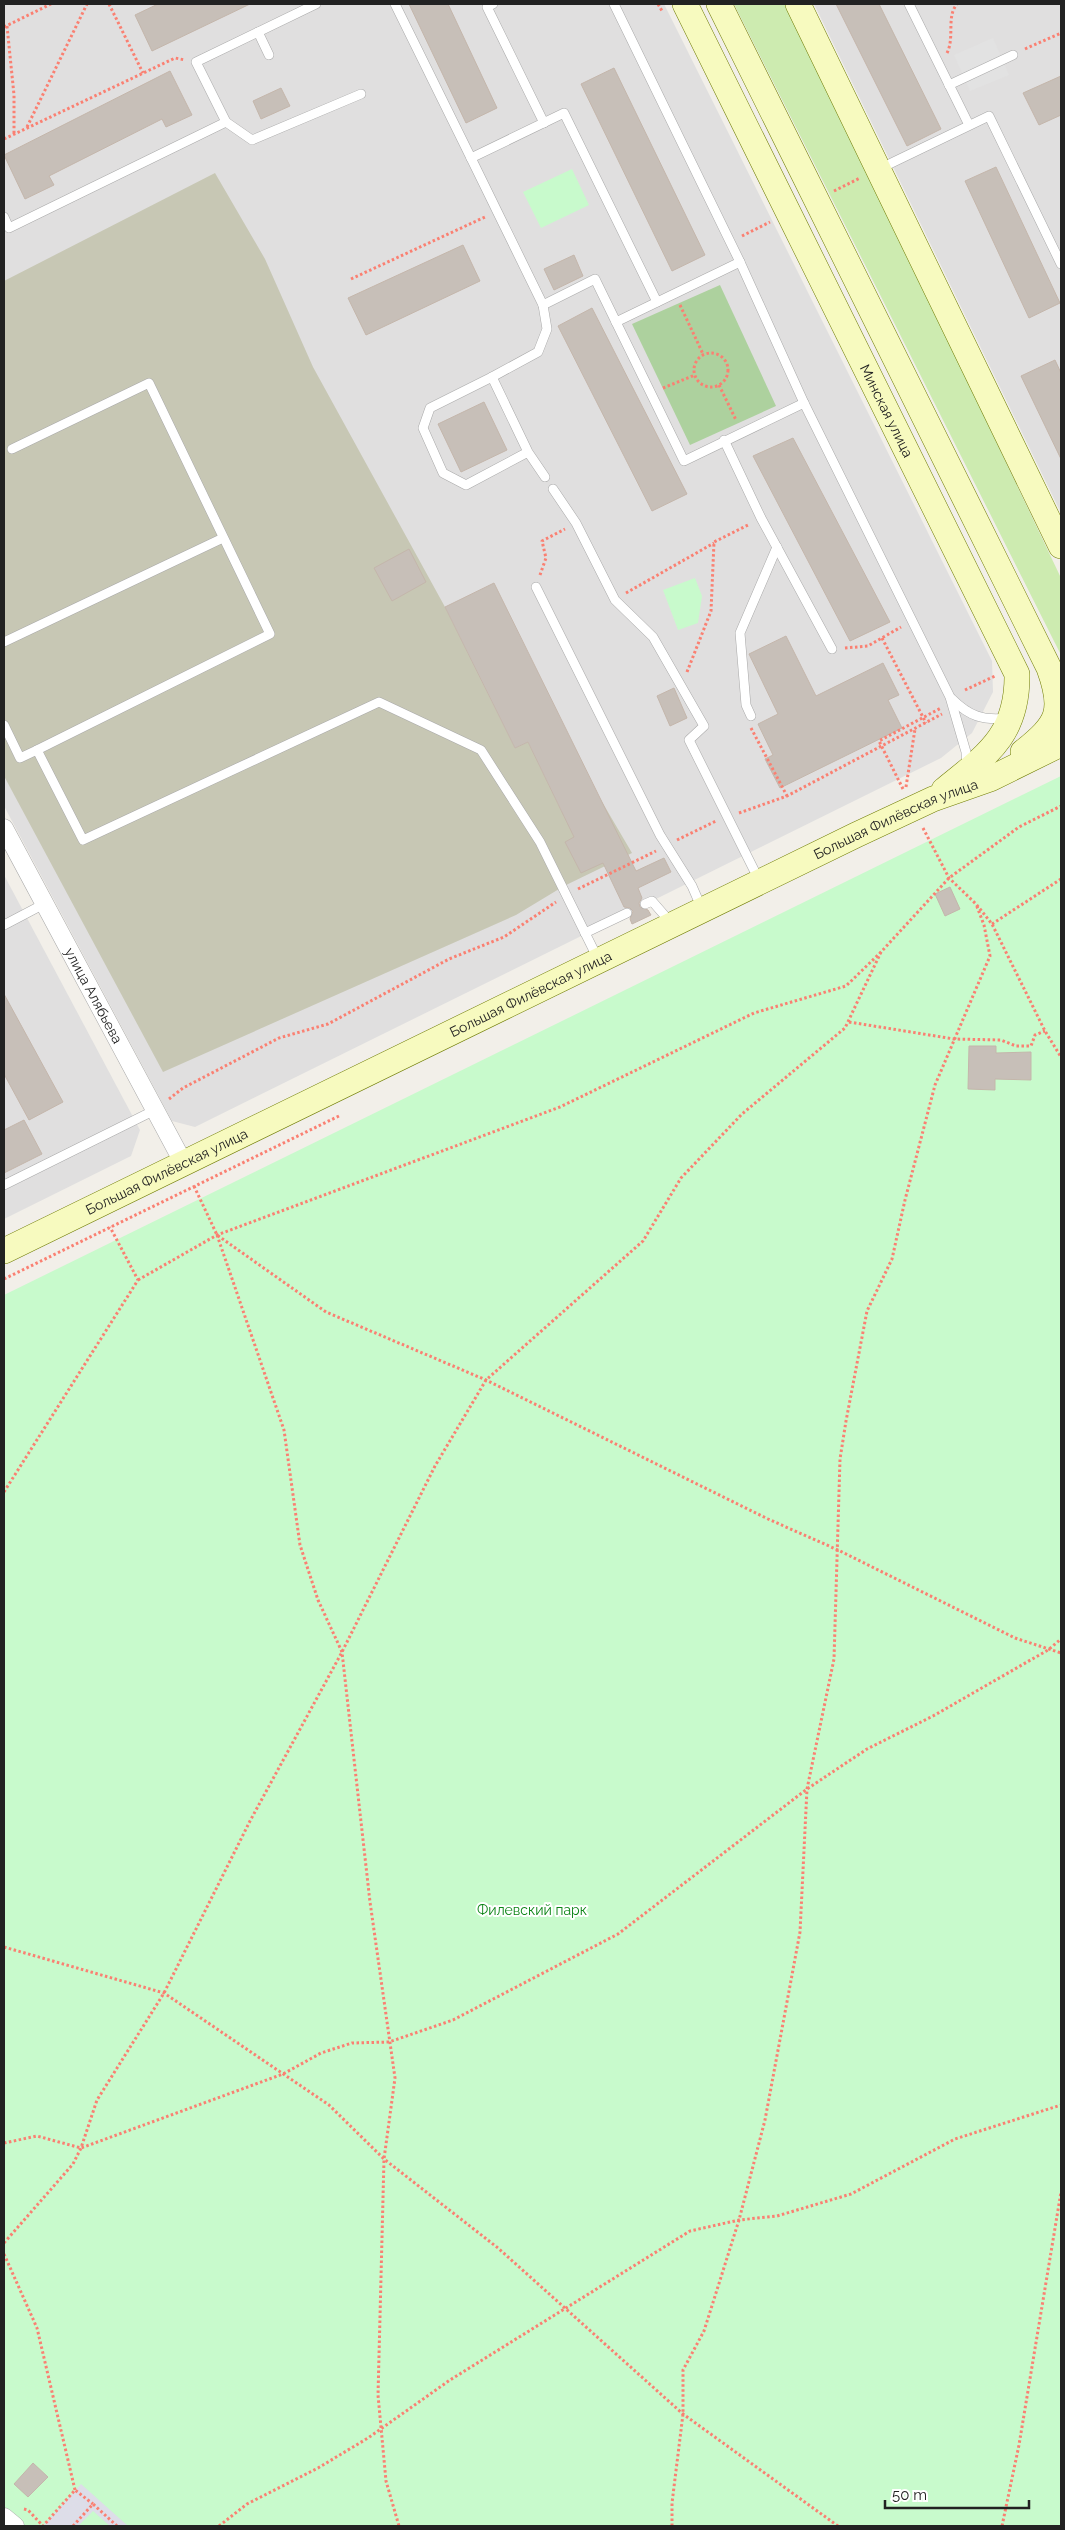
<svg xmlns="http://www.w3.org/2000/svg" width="1065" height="2530" font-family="Raleway,sans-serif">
	<rect width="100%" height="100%" fill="#f2efe9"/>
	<g fill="#e0dfdf">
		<path d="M 4,4 L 664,4 L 992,661 L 993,692 L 972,733 L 941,758 L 195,1127 L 172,1121 L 4,806 Z"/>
		<path d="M 814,4 L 1061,4 L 1061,513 Z"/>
		<path d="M 4,875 L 140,1130 L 131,1156 L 4,1219 Z"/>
	</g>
	<path fill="#c7c7b4" d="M 215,173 L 265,259 L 313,367 L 445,607 L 515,748 L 528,742 L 562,812 L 598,795 L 632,853 L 564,886 L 516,915 L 163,1072 L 4,776 L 4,281 Z"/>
	<path fill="#cdebb0" d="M 734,4 L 788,4 L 1061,578 L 1061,655 Z"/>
	<path fill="#add19e" d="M 720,285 L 776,406 L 690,445 L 632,324 Z"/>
	<g fill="#c8facc">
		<path d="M 572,169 L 589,205 L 541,228 L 523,192 Z"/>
		<path d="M 695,578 L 702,596 L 698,623 L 678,630 L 663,590 Z"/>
		<path d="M 1061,776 L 1061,2526 L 4,2526 L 4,1295 Z"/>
	</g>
	<path fill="#e2e2e2" d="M 993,38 L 1009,75 L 970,91 L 954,55 Z"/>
	<path fill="#dddde8" d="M 81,2484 L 128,2526 L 110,2526 L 93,2511 L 78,2526 L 43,2526 Z"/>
	<g fill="#c7bfb8" stroke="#c4b6ab">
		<path d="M 158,4 L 250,4 L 152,51 L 135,15 Z"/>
		<path d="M 409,4 L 448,4 L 497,108 L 466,123 Z"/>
		<path d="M 836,4 L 879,4 L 941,129 L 907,146 Z"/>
		<path d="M 614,68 L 705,255 L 672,271 L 581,84 Z"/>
		<path d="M 170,71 L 192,115 L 166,127 L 162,119 L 49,176 L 54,185 L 25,199 L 4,155 Z"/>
		<path d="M 1061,76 L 1061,115 L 1039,125 L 1023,93 Z"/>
		<path d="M 281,88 L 290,106 L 261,119 L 253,101 Z"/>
		<path d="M 996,167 L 1060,303 L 1029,318 L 965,181 Z"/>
		<path d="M 463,245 L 480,281 L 366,335 L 348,298 Z"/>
		<path d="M 574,255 L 583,276 L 554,290 L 544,269 Z"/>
		<path d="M 592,308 L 687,494 L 652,511 L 558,326 Z"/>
		<path d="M 1055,360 L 1061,373 L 1061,459 L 1021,376 Z"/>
		<path d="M 484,402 L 507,450 L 461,472 L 438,424 Z"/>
		<path d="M 793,438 L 890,622 L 850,641 L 753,456 Z"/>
		<path d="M 409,549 L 426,582 L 392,601 L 374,568 Z"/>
		<path d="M 494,583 L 636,871 L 664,858 L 671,872 L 638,888 L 642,898 L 639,903 L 640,907 L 648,910 L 651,915 L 632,924 L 630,919 L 633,911 L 630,908 L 624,907 L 603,863 L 581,873 L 565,842 L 574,837 L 528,742 L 515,748 L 445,607 Z"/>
		<path d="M 786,636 L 816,696 L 883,663 L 899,695 L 888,700 L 902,728 L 780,788 L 765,759 L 773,755 L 758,724 L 778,714 L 749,654 Z"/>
		<path d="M 674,688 L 687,718 L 670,726 L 657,696 Z"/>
		<path d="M 950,887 L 960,909 L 945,916 L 935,894 Z"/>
		<path d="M 4,994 L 63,1102 L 29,1120 L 4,1074 Z"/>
		<path d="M 969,1046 L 996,1046 L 996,1053 L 1031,1052 L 1031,1080 L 995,1079 L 995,1090 L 968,1089 Z"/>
		<path d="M 24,1120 L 42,1154 L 4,1173 L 4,1130 Z"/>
		<path d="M 33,2463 L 48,2477 L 28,2497 L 14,2484 Z"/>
	</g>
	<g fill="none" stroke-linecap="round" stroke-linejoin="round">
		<defs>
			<g id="lane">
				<path d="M 395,4 L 471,158 L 564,113 L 657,302"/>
				<path d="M 493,4 L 487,7 L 544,123"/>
				<path d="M 614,4 L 740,262 L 804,403 L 950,697 L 966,752 L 967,766"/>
				<path d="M 909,4 L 969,125"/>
				<path d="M 258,32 L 269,55"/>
				<path d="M 949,85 L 1013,55"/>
				<path d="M 226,122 L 252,140 L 361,94"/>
				<path d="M 471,158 L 543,305 L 595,279 L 616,322 L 740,262"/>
				<path d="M 879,169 L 989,116 L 1061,264"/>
				<path d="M 4,217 L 9,228 L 226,122 L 196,62 L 316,4"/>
				<path d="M 616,322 L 684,461 L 804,403"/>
				<path d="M 492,377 L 538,352 L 547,329 L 543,305"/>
				<path d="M 724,440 L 761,518 L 832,649"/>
				<path d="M 12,449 L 149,383 L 270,634 L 37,750 L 83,840 L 379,702 L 481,750 L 540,842 L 598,959"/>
				<path d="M 528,452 L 466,485 L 443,473 L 423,428 L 430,408 L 492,377 L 528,452 L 545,477"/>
				<path d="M 553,489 L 576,523 L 615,600 L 653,637 L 704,726 L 689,740 L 759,880"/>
				<path d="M 536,587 L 660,835 L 692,886 L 702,909"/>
				<path d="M 4,642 L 223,538"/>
				<path d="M 952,699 C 969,716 983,721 1008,718"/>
				<path d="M 751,716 L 746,705 L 740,633 L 777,547"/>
				<path d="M 4,725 L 20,758 L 37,750"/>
				<path d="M 645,904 L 652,901 L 672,924"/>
				<path d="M 4,925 L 44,904"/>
				<path d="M 585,933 L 627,913"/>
				<path d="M 4,1185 L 155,1110"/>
			</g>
			<g id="street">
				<path id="s1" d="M 4,828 L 184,1164"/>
				<path d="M 4,2517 L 15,2526"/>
			</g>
			<g id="secondary">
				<path id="s2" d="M 685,4 L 1017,674 C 1018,735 987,755 944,790"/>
				<path d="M 719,4 L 1049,668 C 1065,712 1058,724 1023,752"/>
				<path d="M 798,4 L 1061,546"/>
				<path id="s3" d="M 4,1251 L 856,835 L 933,799 L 990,779 L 1061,744"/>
			</g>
		</defs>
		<use href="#lane" stroke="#a9a9a9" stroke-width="10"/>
		<use href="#street" stroke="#a9a9a9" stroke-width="19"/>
		<use href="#secondary" stroke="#707d05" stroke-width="26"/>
		<g stroke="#fa8072" stroke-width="3" stroke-dasharray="2.5 2.5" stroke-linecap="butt">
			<path d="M 109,4 L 143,73"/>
			<path d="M 658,4 L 662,11"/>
			<path d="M 7,26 L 14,95 L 14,134"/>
			<path d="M 4,27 L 51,4"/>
			<path d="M 1025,49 L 1061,33"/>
			<path d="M 947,53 C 955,37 946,17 957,4"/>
			<path d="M 27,127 L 87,4"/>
			<path d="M 4,139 L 175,58 L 185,60"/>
			<path d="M 834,191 L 860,178"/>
			<path d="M 742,236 L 770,222"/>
			<path d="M 351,279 L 485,217"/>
			<path d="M 680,305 L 703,354"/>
			<circle cx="711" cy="370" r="17"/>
			<path d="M 719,385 L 736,420"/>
			<path d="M 663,388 L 695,375"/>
			<path d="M 540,575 L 546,558 L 542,541 L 565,529"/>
			<path d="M 626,593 L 714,543"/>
			<path d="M 882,638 L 926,723"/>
			<path d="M 845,648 L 868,646 L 901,627"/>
			<path d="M 687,672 L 711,611 L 714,542 L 750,524"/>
			<path d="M 965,690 L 995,676"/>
			<path d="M 751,728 L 787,796"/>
			<path d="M 906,787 L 915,729"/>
			<path d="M 903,789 L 879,741 L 941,708"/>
			<path d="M 739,813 L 787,796 L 942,714"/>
			<path d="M 923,828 L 949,878 L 976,904 L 992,924 L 1045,1031 L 1061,1057"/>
			<path d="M 677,840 L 716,821"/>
			<path d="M 578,889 L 656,851"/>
			<path d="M 992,924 L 1061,879"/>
			<path d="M 849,1022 L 954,1039 L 1001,1040 L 1016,1046 L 1031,1046 L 1035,1035 L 1045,1031"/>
			<path d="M 169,1099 L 183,1088 L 279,1038 L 328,1024 L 449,959 L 504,937 L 556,902"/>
			<path d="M 194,1186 L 217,1235 L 326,1312 L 486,1380 L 768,1519 L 838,1550 L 1015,1638 L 1061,1653"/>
			<path d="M 217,1235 L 284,1430 L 300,1545 L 318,1600 L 342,1652 L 370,1902 L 395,2078 L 384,2159 L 378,2395 L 386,2481 L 399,2526"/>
			<path d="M 4,1279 L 341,1115"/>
			<path d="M 138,1280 L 217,1235 L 560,1107 L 754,1013 L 846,986 L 881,952 L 949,878 L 1019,827 L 1061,806"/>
			<path d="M 4,1492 L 138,1280 L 110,1227"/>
			<path d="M 4,1947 L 164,1993 L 329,2105 L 384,2159 L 498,2248 L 683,2414 L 838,2526"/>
			<path d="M 4,2143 L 37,2136 L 81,2148 L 283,2074 L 321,2053 L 352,2043 L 389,2042 L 453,2020 L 618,1934 L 807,1789 L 867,1749 L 933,1716 L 1048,1650 L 1061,1639"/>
			<path d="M 4,2243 L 73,2164 L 81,2148 L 97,2100 L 164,1993 L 250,1821 L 342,1652 L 435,1466 L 486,1380 L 643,1241 L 681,1178 L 742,1114 L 845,1028 L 881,952"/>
			<path d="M 4,2254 L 37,2328 L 75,2490"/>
			<path d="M 24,2509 L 28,2510 L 43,2526 L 75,2490 L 93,2504"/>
			<path d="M 73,2526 L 93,2504 L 117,2526"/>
			<path d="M 219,2526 L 247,2504 L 318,2468 L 368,2438 L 450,2380 L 690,2231 L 739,2220 L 777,2216 L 851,2194 L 955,2139 L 1061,2105"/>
			<path d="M 672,2526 L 672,2503 L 683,2414 L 683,2370 L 704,2331 L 739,2220 L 765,2120 L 800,1932 L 807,1789 L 834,1659 L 840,1459 L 846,1421 L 867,1311 L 892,1259 L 905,1200 L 935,1085 L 990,956 L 984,925 L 976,904"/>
			<path d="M 1002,2526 L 1019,2445 L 1061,2192"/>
		</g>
		<use href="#lane" stroke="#fff" stroke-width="9"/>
		<use href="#street" stroke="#fff" stroke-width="18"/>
		<use href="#secondary" stroke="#f7fabf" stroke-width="25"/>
	</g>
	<g text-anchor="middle" stroke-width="4" stroke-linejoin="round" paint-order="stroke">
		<g font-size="14" fill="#222" stroke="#fff">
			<text dy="5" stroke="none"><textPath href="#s2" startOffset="454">Минская улица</textPath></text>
			<text dy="5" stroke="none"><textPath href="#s3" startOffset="991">Большая Филёвская улица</textPath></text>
			<text dy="5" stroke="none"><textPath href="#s3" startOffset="586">Большая Филёвская улица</textPath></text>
			<text dy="5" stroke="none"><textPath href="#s1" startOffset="190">улица Алябьева</textPath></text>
			<text dy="5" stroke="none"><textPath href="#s3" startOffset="181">Большая Филёвская улица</textPath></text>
		</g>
		<g font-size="14" fill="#0c8416" stroke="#fff">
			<text x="532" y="1915">Филевский парк</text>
		</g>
	</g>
	<rect width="1065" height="2530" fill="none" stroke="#222222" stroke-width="10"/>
	<path d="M885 2500v8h144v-8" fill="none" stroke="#222222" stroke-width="2.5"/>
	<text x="892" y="2500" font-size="15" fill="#222222" stroke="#ffffff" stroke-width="4" paint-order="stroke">50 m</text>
</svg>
